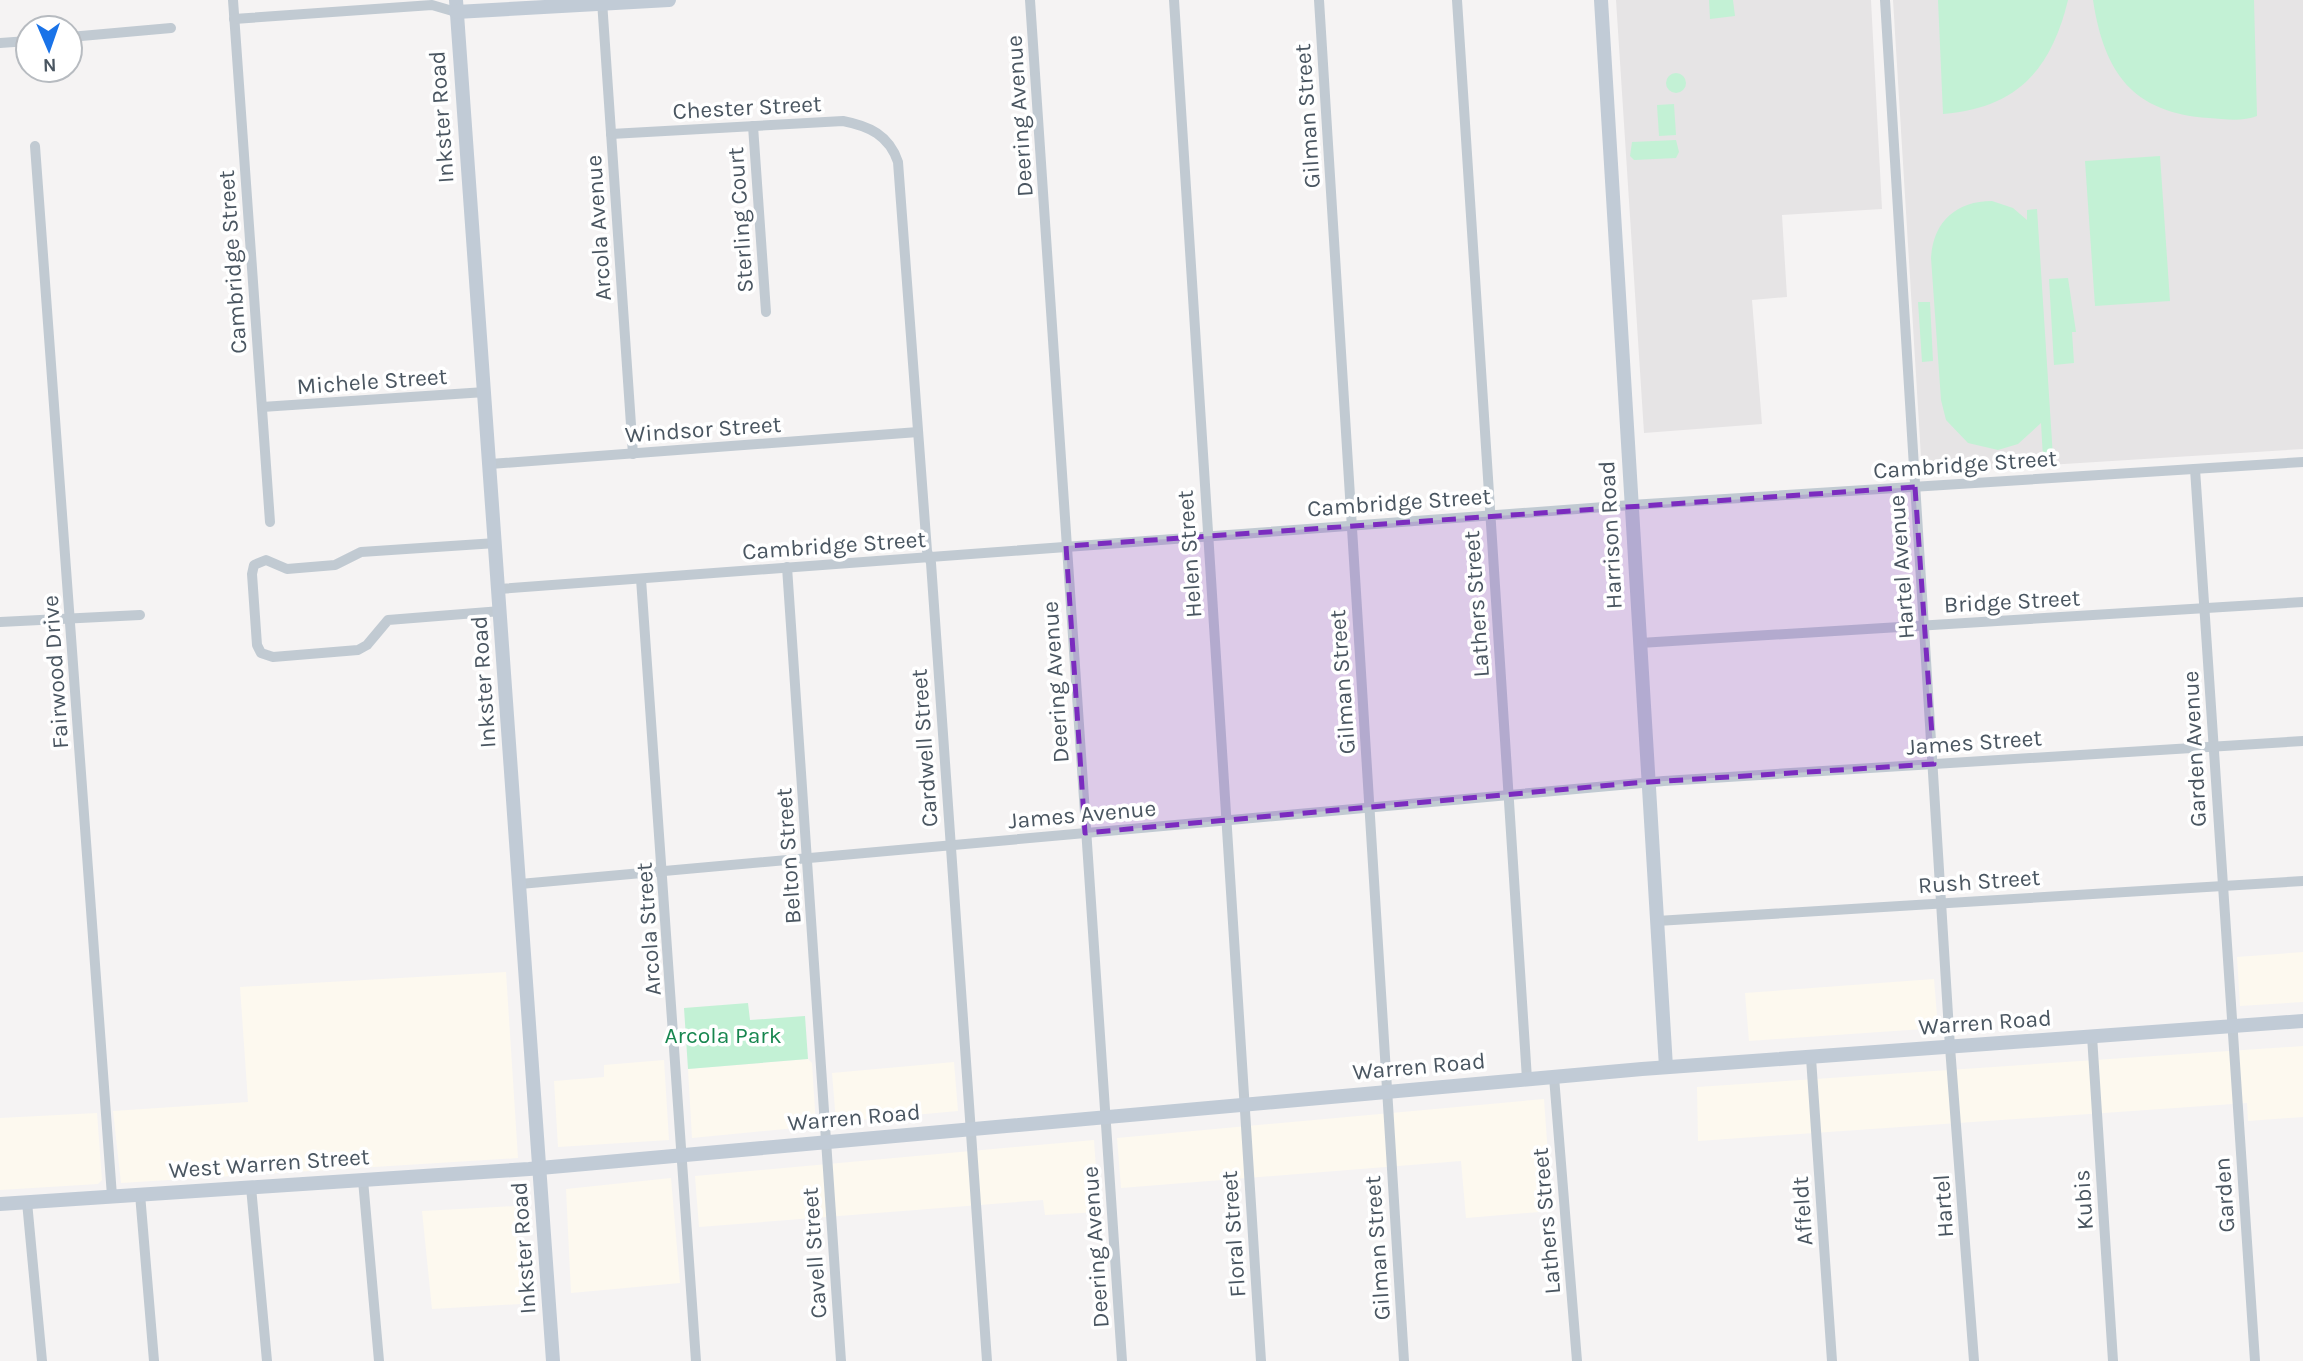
<svg xmlns="http://www.w3.org/2000/svg" width="2303" height="1361" font-family="Karla,sans-serif">
	<rect width="100%" height="100%" fill="#f5f3f3"/>
	<g fill="#fdf9ef">
		<path d="M 2303,952 L 2303,1002 L 2240,1006 L 2237,957 Z"/>
		<path d="M 506,972 L 518,1158 L 121,1183 L 113,1111 L 248,1102 L 240,987 Z"/>
		<path d="M 1934,979 L 1938,1028 L 1749,1041 L 1745,993 Z"/>
		<path d="M 2303,1046 L 2303,1117 L 2248,1121 L 2247,1103 L 1698,1141 L 1697,1087 Z"/>
		<path d="M 808,1059 L 812,1063 L 816,1126 L 692,1138 L 688,1069 Z"/>
		<path d="M 664,1060 L 669,1140 L 558,1147 L 554,1081 L 604,1077 L 604,1065 Z"/>
		<path d="M 954,1062 L 958,1111 L 836,1122 L 832,1073 Z"/>
		<path d="M 1544,1099 L 1552,1211 L 1466,1218 L 1461,1161 L 1121,1188 L 1117,1138 Z"/>
		<path d="M 97,1113 L 102,1180 L 98,1184 L 0,1190 L 0,1118 Z"/>
		<path d="M 1094,1140 L 1099,1212 L 1045,1215 L 1043,1200 L 699,1227 L 695,1176 Z"/>
		<path d="M 671,1178 L 680,1283 L 571,1293 L 566,1189 Z"/>
		<path d="M 515,1206 L 521,1304 L 432,1309 L 422,1211 Z"/>
	</g>
	<g fill="#e6e4e5">
		<path d="M 1616,0 L 1871,0 L 1882,209 L 1782,215 L 1787,297 L 1752,300 L 1762,424 L 1644,433 Z"/>
		<path d="M 1893,0 L 2303,0 L 2303,449 L 1922,473 Z"/>
	</g>
	<g fill="#c3f1d5">
		<path d="M 1709,0 L 1733,0 L 1735,16 L 1710,19 Z"/>
		<path d="M 1938,0 L 2068,0 C 2051,70 2017,108 1943,114 Z"/>
		<path d="M 2093,0 L 2254,0 L 2257,116 C 2242,122 2224,119 2209,118 C 2132,113 2104,72 2093,0 Z"/>
		<circle cx="1676" cy="83" r="10"/>
		<path d="M 1674,104 L 1676,135 L 1659,136 L 1657,105 Z"/>
		<path d="M 1676,140 L 1679,152 L 1676,158 L 1634,160 L 1630,156 L 1632,142 Z"/>
		<path d="M 2160,156 L 2170,301 L 2095,306 L 2085,161 Z"/>
		<path d="M 1992,201 L 2013,208 L 2027,220 L 2027,210 L 2037,209 L 2053,457 L 2043,458 L 2041,423 L 2018,444 L 1998,450 L 1968,443 L 1946,420 L 1941,400 L 1931,258 C 1933,222 1956,201 1992,201 Z"/>
		<path d="M 2068,278 L 2076,332 L 2072,332 L 2074,363 L 2054,365 L 2049,279 Z"/>
		<path d="M 1918,302 L 1930,302 L 1933,361 L 1922,362 Z"/>
		<path d="M 748,1003 L 750,1020 L 805,1016 L 808,1059 L 688,1069 L 684,1008 Z"/>
	</g>
	<g fill="none" stroke-linecap="round" stroke-linejoin="round">
		<g stroke="#c1cad2" stroke-width="10">
			<path d="M 233,0 L 270,522"/>
			<path d="M 1030,0 L 1122,1361"/>
			<path d="M 1174,0 L 1261,1361"/>
			<path d="M 1319,0 L 1404,1361"/>
			<path d="M 1457,0 L 1527,1079"/>
			<path d="M 1885,0 L 1950,1047 L 1974,1361"/>
			<path d="M 602,1 L 633,454"/>
			<path d="M 234,19 L 432,5 L 456,12"/>
			<path d="M 70,37 L 171,28"/>
			<path d="M 0,43 L 28,41"/>
			<path d="M 753,126 L 766,312"/>
			<path d="M 611,134 L 843,121 C 869,126 889,135 898,162 L 927,551 L 931,563 L 987,1361"/>
			<path d="M 35,146 L 112,1196"/>
			<path d="M 262,407 L 485,392"/>
			<path d="M 490,464 L 918,432"/>
			<path d="M 2195,469 L 2255,1361"/>
			<path d="M 496,543 L 361,552 L 335,565 L 287,569 L 266,560 L 254,565 L 252,574 L 257,645 L 261,653 L 273,657 L 358,650 L 367,645 L 388,620 L 501,611"/>
			<path d="M 787,567 L 841,1361"/>
			<path d="M 641,579 L 696,1361"/>
			<path d="M 499,589 L 1631,505 L 2303,462"/>
			<path d="M 0,622 L 140,615"/>
			<path d="M 1640,643 L 2303,602"/>
			<path d="M 520,884 L 1664,781 L 2303,741"/>
			<path d="M 1657,921 L 2303,881"/>
			<path d="M 2092,1036 L 2113,1361"/>
			<path d="M 1811,1058 L 1832,1361"/>
			<path d="M 1554,1077 L 1577,1361"/>
			<path d="M 363,1180 L 379,1361"/>
			<path d="M 251,1187 L 267,1361"/>
			<path d="M 140,1194 L 154,1361"/>
			<path d="M 27,1202 L 42,1361"/>
		</g>
		<g stroke="#c1cbd6" stroke-width="14">
			<path d="M 456,0 L 553,1361"/>
			<path d="M 1601,0 L 1666,1067"/>
			<path d="M 456,12 L 669,0"/>
			<path d="M 0,1204 L 529,1169 L 1642,1069 L 2303,1021"/>
		</g>
	</g>
	<path fill="#7b2cbf" fill-opacity="0.2" stroke="#7b2cbf" stroke-width="5" stroke-dasharray="14 9" stroke-linejoin="round" d="M 1915,487 L 1934,764 L 1634,783 L 1085,833 L 1066,546 Z"/>
	<g text-anchor="middle" stroke-width="7" stroke-linejoin="round" paint-order="stroke">
		<g font-size="23" fill="#4a5661" stroke="#fff">
			<text transform="translate(747 107) rotate(-3)" y="8">Chester Street</text>
			<text transform="translate(1019 116) rotate(-94)" y="8">Deering Avenue</text>
			<text transform="translate(1307 116) rotate(-94)" y="8">Gilman Street</text>
			<text transform="translate(441 117) rotate(-94)" y="8">Inkster Road</text>
			<text transform="translate(740 220) rotate(-94)" y="8">Sterling Court</text>
			<text transform="translate(598 228) rotate(-94)" y="8">Arcola Avenue</text>
			<text transform="translate(232 262) rotate(-94)" y="8">Cambridge Street</text>
			<text transform="translate(372 381) rotate(-4)" y="8">Michele Street</text>
			<text transform="translate(703 429) rotate(-4)" y="8">Windsor Street</text>
			<text transform="translate(1965 464) rotate(-4)" y="8">Cambridge Street</text>
			<text transform="translate(1399 502) rotate(-4)" y="8">Cambridge Street</text>
			<text transform="translate(1610 535) rotate(-93)" y="8">Harrison Road</text>
			<text transform="translate(834 545) rotate(-4)" y="8">Cambridge Street</text>
			<text transform="translate(1189 554) rotate(-94)" y="8">Helen Street</text>
			<text transform="translate(1901 567) rotate(-94)" y="8">Hartel Avenue</text>
			<text transform="translate(2012 601) rotate(-3)" y="8">Bridge Street</text>
			<text transform="translate(1476 604) rotate(-94)" y="8">Lathers Street</text>
			<text transform="translate(55 672) rotate(-94)" y="8">Fairwood Drive</text>
			<text transform="translate(483 682) rotate(-94)" y="8">Inkster Road</text>
			<text transform="translate(1055 682) rotate(-94)" y="8">Deering Avenue</text>
			<text transform="translate(1342 682) rotate(-94)" y="8">Gilman Street</text>
			<text transform="translate(1974 742) rotate(-4)" y="8">James Street</text>
			<text transform="translate(924 748) rotate(-94)" y="8">Cardwell Street</text>
			<text transform="translate(2194 749) rotate(-93)" y="8">Garden Avenue</text>
			<text transform="translate(1082 814) rotate(-5)" y="8">James Avenue</text>
			<text transform="translate(788 856) rotate(-94)" y="8">Belton Street</text>
			<text transform="translate(1979 881) rotate(-4)" y="8">Rush Street</text>
			<text transform="translate(648 929) rotate(-94)" y="8">Arcola Street</text>
			<text transform="translate(1985 1022) rotate(-4)" y="8">Warren Road</text>
			<text transform="translate(1419 1066) rotate(-5)" y="8">Warren Road</text>
			<text transform="translate(854 1117) rotate(-5)" y="8">Warren Road</text>
			<text transform="translate(269 1163) rotate(-4)" y="8">West Warren Street</text>
			<text transform="translate(2224 1195) rotate(-94)" y="8">Garden</text>
			<text transform="translate(2083 1200) rotate(-94)" y="8">Kubis</text>
			<text transform="translate(1943 1206) rotate(-94)" y="8">Hartel</text>
			<text transform="translate(1802 1211) rotate(-94)" y="8">Affeldt</text>
			<text transform="translate(1546 1221) rotate(-95)" y="8">Lathers Street</text>
			<text transform="translate(1233 1234) rotate(-94)" y="8">Floral Street</text>
			<text transform="translate(1095 1247) rotate(-94)" y="8">Deering Avenue</text>
			<text transform="translate(523 1248) rotate(-94)" y="8">Inkster Road</text>
			<text transform="translate(1377 1248) rotate(-94)" y="8">Gilman Street</text>
			<text transform="translate(814 1253) rotate(-94)" y="8">Cavell Street</text>
		</g>
		<g font-size="23" fill="#17864f" stroke="#fff">
			<text x="723" y="1043">Arcola Park</text>
		</g>
	</g>
	<g transform="translate(49 49) rotate(178)"><circle r="33" fill="#ffffff" stroke="#b7bbc0" stroke-width="2"/>
	<path d="M0-5L12 26L0 18L-12 26Z" fill="#1a73e8"/>
	<text y="-10" font-size="19" font-weight="bold" text-anchor="middle" fill="#4a5661">N</text>
	</g>
</svg>
